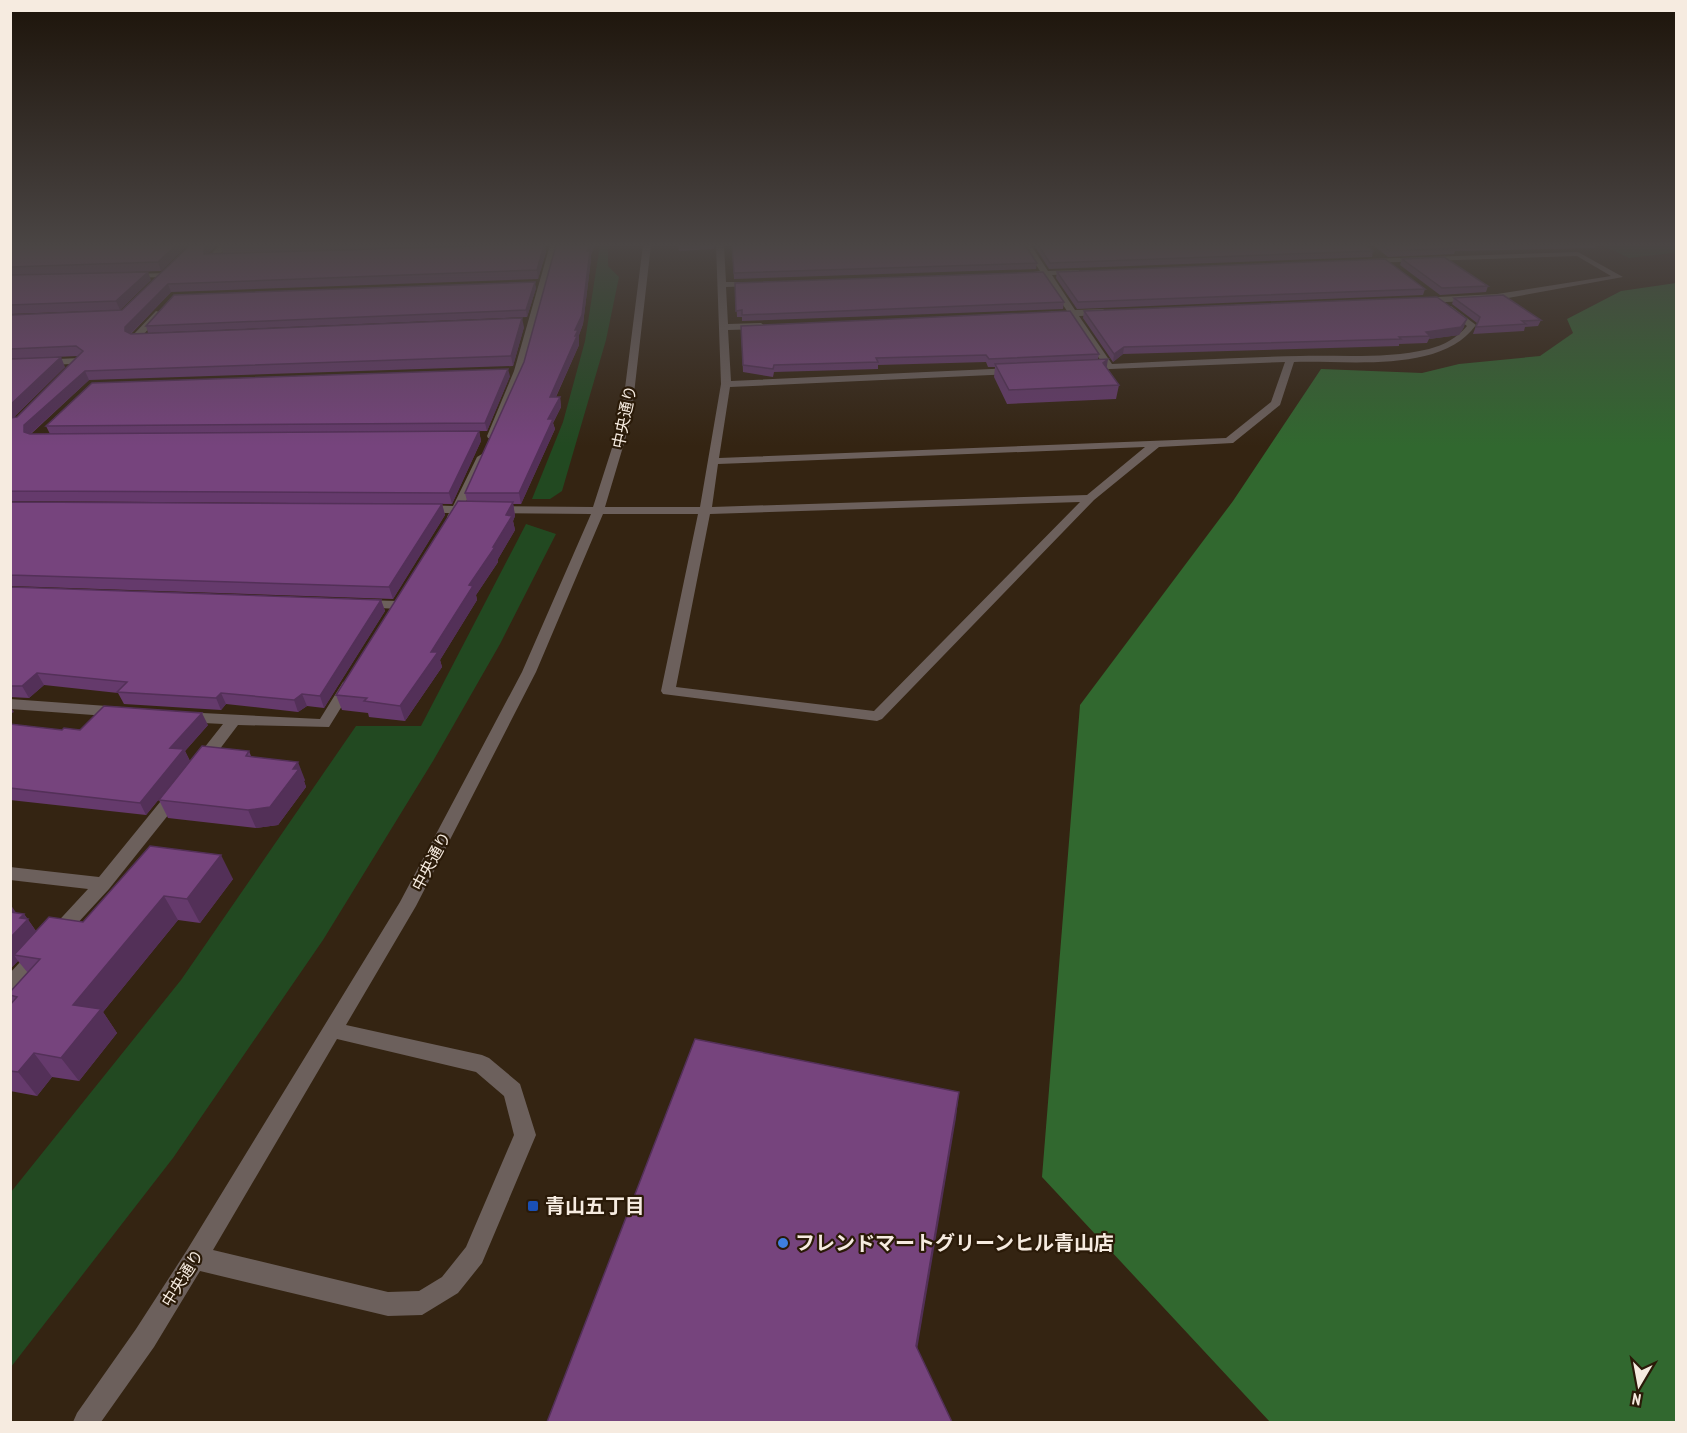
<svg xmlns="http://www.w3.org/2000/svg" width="1687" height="1433" font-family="'PT Sans Narrow','Noto Sans JP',sans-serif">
	<rect width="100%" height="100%" fill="#342412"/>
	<g fill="#224921">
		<path d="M 600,245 L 611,245 L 608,248 L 608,266 L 619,277 L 606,340 L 562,491 L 550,499 L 532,499 L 563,422 L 585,341 Z"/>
		<path d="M 1602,245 L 1676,245 L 1676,254 L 1672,253 L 1629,258 Z"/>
		<path d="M 526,524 L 556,534 L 500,644 L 433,761 L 323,940 L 173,1158 L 11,1367 L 11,1192 L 181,980 L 356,726 L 421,726 Z"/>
	</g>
	<path fill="#31682f" d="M 1676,283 L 1676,1422 L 1270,1422 L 1042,1177 L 1080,705 L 1233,501 L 1321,369 L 1422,373 L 1459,364 L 1540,356 L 1573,333 L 1567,319 L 1621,291 Z"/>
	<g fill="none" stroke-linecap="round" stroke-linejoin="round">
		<g fill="#6c605c" fill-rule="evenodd">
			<path d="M 220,245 L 228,245 L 214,261 L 208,261 L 208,257 Z"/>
			<path d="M 550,245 L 558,245 L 524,371 L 497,436 L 492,439 L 488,438 L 487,436 L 514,371 Z"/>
			<path d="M 643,245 L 651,245 L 631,420 L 605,507 L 700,507 L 721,384 L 716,245 L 724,245 L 726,282 L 755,282 L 759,284 L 755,286 L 726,287 L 728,324 L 761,323 L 765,326 L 761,329 L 728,330 L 731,381 L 1013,368 L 1018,371 L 1013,374 L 730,387 L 719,458 L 1226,438 L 1271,402 L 1285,362 L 1085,370 L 1085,366 L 1103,364 L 1070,316 L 1052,317 L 1048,314 L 1052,311 L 1067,311 L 1044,276 L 1025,276 L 1021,274 L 1040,271 L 1023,245 L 1031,245 L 1048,271 L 1079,270 L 1079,274 L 1076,274 L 1052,275 L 1075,310 L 1103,309 L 1107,312 L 1103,315 L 1079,316 L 1112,364 C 1175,361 1238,357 1300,356 C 1343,355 1387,359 1429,349 C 1444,345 1457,338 1467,326 L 1448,311 L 1448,307 L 1451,306 L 1476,325 C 1441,374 1348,360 1294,362 L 1280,405 L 1233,443 L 1159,447 L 1094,500 L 882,719 L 877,721 L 663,694 L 661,691 L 698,514 L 603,514 L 536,672 L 416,906 L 346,1025 L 482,1055 L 489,1058 L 520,1084 L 536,1135 L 482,1263 L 458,1293 L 422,1315 L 388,1316 L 200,1271 L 154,1347 L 101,1422 L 73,1422 L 77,1413 L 136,1329 L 187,1250 L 400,902 L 522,672 L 591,514 L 461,513 L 457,520 L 453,521 L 447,517 L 449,513 L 424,513 L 418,509 L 424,505 L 453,506 L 477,457 L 482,454 L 487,457 L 464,506 L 593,507 L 621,420 ZM 1145,447 L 1087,495 L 712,507 L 718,464 ZM 1080,502 L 874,711 L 676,687 L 710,514 ZM 337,1039 L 476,1072 L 504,1096 L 514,1135 L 466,1247 L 442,1277 L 419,1291 L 388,1292 L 213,1250 Z"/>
			<path d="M 1578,252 L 1623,277 L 1497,300 L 1421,303 L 1418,302 L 1418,298 L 1497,294 L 1611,276 L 1577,256 L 1367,263 L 1363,261 L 1367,259 Z"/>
			<path d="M 168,273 L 168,277 L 165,277 L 129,278 L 125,276 L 129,274 Z"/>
			<path d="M 156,311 L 163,313 L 143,335 L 151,335 L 151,339 L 132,340 L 132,336 Z"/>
			<path d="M 80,358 L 85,361 L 71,373 L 66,370 L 71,364 L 10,367 L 10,361 Z"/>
			<path d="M 364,600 L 399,601 L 406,605 L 399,609 L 359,607 L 357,604 L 359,601 Z"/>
			<path d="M 348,680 L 355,685 L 329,727 L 238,725 L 207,766 L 195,766 L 193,762 L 223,724 L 183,722 L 175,717 L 183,712 L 320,719 L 343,682 Z"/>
			<path d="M 10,699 L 121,707 L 128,712 L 121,717 L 10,709 Z"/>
			<path d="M 175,789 L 181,791 L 183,795 L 181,799 L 109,889 L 63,939 L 57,941 L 51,939 L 48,934 L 51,929 L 88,889 L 10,880 L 10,867 L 99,877 L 169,791 Z"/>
			<path d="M 39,947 L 46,949 L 48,954 L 46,959 L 17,992 L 10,994 L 10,973 L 32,949 Z"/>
		</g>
	</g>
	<g fill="#653a6c">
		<path d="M 10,245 L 188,245 L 161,271 L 95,273 L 151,280 L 120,310 L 10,314 Z"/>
		<path d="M 217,245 L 208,254 L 223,254 L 221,245 L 545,245 L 546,252 L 538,279 L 171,292 L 131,334 L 524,327 L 513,366 L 89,380 L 31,434 L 479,431 L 481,441 L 452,504 L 10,501 L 10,359 L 65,367 L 13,418 L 17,417 L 78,356 L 10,359 L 10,315 L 122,310 Z"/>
		<path d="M 556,245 L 595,245 L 591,255 L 591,259 L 583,324 L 579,335 L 579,345 L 556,397 L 560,397 L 561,407 L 553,423 L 555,429 L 521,504 L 513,504 L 515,516 L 513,521 L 515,530 L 498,559 L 498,562 L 476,595 L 477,600 L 440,660 L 442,667 L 405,721 L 369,717 L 368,713 L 342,710 L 336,695 L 467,501 L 465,493 L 524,362 Z"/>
		<path d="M 678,245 L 715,245 L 714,249 L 679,251 Z"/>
		<path d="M 1034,245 L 1366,245 L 1373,251 L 1372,257 L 1049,269 Z"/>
		<path d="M 1373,245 L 1596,245 L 1595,248 L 1455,251 L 1454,254 L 1388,257 Z"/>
		<path d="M 732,246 L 1037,263 L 1036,269 L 734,279 Z"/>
		<path d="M 1402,259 L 1488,286 L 1486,292 L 1440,295 L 1400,265 Z"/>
		<path d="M 1057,272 L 1425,289 L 1423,295 L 1077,309 L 1056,278 Z"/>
		<path d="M 735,283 L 1064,302 L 1063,309 L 742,321 L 742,317 L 737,317 Z"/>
		<path d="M 536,288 L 527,317 L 148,333 L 146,326 Z"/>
		<path d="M 1454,298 L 1541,320 L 1538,326 L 1525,327 L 1524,331 L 1473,334 L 1477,323 L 1452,304 Z"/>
		<path d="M 1084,311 L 1464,327 L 1459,335 L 1429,339 L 1427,343 L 1399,344 L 1399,346 L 1123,354 L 1113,362 L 1083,318 Z"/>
		<path d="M 741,326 L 1099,354 L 1098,359 L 1107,368 L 1119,385 L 1116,399 L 1007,404 L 994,377 L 995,367 L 988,367 L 986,362 L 878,365 L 878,369 L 774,372 L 773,377 L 743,372 Z"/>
		<path d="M 510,376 L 487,431 L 50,434 L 46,426 Z"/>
		<path d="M 10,502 L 442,504 L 445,515 L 393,599 L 10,586 Z"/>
		<path d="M 10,587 L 381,600 L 385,611 L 324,708 L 307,706 L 298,712 L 226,704 L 221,710 L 124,704 L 118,693 L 44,685 L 29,698 L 10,697 Z"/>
		<path d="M 10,724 L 62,730 L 208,725 L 185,751 L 190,761 L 146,815 L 10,800 Z"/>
		<path d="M 249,751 L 251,756 L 305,780 L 304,781 L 306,787 L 278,825 L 256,828 L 168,818 L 159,800 Z"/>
		<path d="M 150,846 L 233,879 L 200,923 L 178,920 L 103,1012 L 117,1033 L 79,1081 L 52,1077 L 37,1096 L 10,1091 L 10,1005 L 13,1002 L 10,998 L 10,992 L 28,973 L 18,961 L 10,969 L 17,913 L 24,914 L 36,931 L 83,922 Z"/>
	</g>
	<g fill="#533058">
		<path d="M 176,245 L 188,245 L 161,271 L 158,262 Z"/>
		<path d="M 206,245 L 217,245 L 206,255 L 204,254 L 204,247 Z"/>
		<path d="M 545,245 L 546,252 L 538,279 L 537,270 Z"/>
		<path d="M 590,245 L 595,245 L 591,255 L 591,259 L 583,324 L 579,335 L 579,345 L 551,407 L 550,397 L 575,330 L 587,251 Z"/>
		<path d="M 148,272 L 151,280 L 120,310 L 116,301 Z"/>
		<path d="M 535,282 L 536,288 L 527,317 L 526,310 Z"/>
		<path d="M 168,284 L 171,292 L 128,336 L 125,331 L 125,327 Z"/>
		<path d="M 522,318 L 524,327 L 513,366 L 511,356 Z"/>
		<path d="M 1467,319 L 1464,327 L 1459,335 L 1429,339 L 1430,336 L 1426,332 Z"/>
		<path d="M 1124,347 L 1123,354 L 1113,362 L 1114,354 Z"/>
		<path d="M 61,357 L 65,367 L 12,419 L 10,419 L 10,405 Z"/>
		<path d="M 1108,359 L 1106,372 L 1103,363 Z"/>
		<path d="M 508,369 L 510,376 L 487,431 L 485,423 Z"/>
		<path d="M 85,371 L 89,380 L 29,435 L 24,432 L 24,425 Z"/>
		<path d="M 560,397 L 561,407 L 553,423 L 555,429 L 521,504 L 519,493 L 548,419 Z"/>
		<path d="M 479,431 L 481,441 L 452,504 L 449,493 Z"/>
		<path d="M 513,502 L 515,516 L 513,521 L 515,530 L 498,559 L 498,562 L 476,595 L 477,600 L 440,660 L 442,667 L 405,721 L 400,706 L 469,585 L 493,547 L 506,515 Z"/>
		<path d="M 442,504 L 445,515 L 393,599 L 389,587 Z"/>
		<path d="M 381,600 L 385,611 L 324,708 L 320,696 Z"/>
		<path d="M 37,673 L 44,685 L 29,698 L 22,686 Z"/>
		<path d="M 221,693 L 226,704 L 221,710 L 216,698 Z"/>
		<path d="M 302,694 L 307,706 L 298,712 L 294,700 Z"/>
		<path d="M 10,706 L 14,712 L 10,714 Z"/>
		<path d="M 202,713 L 208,725 L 185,751 L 190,761 L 146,815 L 140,803 L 170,748 Z"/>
		<path d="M 298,762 L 305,780 L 304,781 L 306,787 L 278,825 L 256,828 L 248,810 L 293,769 Z"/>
		<path d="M 221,855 L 233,879 L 200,923 L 187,899 Z"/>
		<path d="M 164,896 L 178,920 L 103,1012 L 117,1033 L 79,1081 L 61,1058 L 73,1005 Z"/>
		<path d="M 10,904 L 20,918 L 24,914 L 40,937 L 14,955 L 18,961 L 10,969 Z"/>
		<path d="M 34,1053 L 52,1077 L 37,1096 L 18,1072 Z"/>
		<path d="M 959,1092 L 956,1118 L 914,1368 L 916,1346 Z"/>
	</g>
	<g fill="#76447d" stroke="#533058" stroke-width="1.5">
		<path d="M 10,245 L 176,245 L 158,262 L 10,267 Z"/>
		<path d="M 190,245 L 206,245 L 204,247 L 204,254 L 511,245 L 544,245 L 537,270 L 168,284 L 125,327 L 125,331 L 131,334 L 522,318 L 511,356 L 85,371 L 24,425 L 24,432 L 30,434 L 479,431 L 449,493 L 10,491 L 10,418 L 17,417 L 83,351 L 76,346 L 10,349 L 10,315 L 122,310 Z"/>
		<path d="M 556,245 L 590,245 L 587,251 L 590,251 L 582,315 L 575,330 L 578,330 L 575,336 L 577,336 L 550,397 L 560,397 L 548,419 L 553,419 L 519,493 L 465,493 L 524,362 Z"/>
		<path d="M 755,245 L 1025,245 L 1037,263 L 734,273 L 732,246 Z"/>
		<path d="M 1038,245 L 1366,245 L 1373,251 L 1050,263 Z"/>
		<path d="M 1382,245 L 1452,245 L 1456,248 L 1390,251 Z"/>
		<path d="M 1444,257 L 1488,286 L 1442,288 L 1402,259 Z"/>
		<path d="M 1385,259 L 1425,289 L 1078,302 L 1057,272 Z"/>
		<path d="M 148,272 L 116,301 L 10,305 L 10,275 Z"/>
		<path d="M 1043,272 L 1064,302 L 742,315 L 742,310 L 736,311 L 735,283 Z"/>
		<path d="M 535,282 L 526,310 L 146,326 L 174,295 Z"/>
		<path d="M 1503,295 L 1541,320 L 1522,321 L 1526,324 L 1476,327 L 1480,317 L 1454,298 Z"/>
		<path d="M 1437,297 L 1467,319 L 1461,327 L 1426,332 L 1430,336 L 1399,337 L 1401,339 L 1124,347 L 1114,354 L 1084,311 Z"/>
		<path d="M 1070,311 L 1099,354 L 989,359 L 986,355 L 876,358 L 878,362 L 774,365 L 773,369 L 743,365 L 741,326 Z"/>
		<path d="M 61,357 L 10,405 L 10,359 Z"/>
		<path d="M 1108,359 L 1103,363 L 1119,385 L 1009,390 L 995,364 Z"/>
		<path d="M 508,369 L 485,423 L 46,426 L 92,383 Z"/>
		<path d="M 458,501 L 513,502 L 506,515 L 512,516 L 493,547 L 495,547 L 469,585 L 473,586 L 431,652 L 438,652 L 400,706 L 364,701 L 367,698 L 336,695 Z"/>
		<path d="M 10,502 L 442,504 L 389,587 L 10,575 Z"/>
		<path d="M 10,587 L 381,600 L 320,696 L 302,694 L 294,700 L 221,693 L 216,698 L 117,692 L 127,682 L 37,673 L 22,686 L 10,686 Z"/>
		<path d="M 104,706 L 202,713 L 170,748 L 184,749 L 140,803 L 10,788 L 10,724 L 62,730 L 64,728 L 80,730 Z"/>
		<path d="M 202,746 L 249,751 L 246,756 L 298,762 L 293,769 L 299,769 L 270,807 L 248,810 L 159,800 Z"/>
		<path d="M 150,846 L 221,855 L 187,899 L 164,896 L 73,1005 L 101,1009 L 61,1058 L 34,1053 L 18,1072 L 10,1071 L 10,1005 L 17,997 L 10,995 L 10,992 L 40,959 L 14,955 L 49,917 L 83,922 Z"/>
		<path d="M 10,912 L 24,914 L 20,918 L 28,919 L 10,938 Z"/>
		<path d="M 695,1039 L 959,1092 L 916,1346 L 952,1422 L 547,1422 Z"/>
	</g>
	<linearGradient id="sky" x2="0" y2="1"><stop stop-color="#1d140a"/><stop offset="0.55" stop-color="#4a4544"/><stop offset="1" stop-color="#4a4544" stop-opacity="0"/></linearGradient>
	<rect width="1687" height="446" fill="url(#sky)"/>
	<rect fill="#1a4fb4" stroke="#2a1a08" stroke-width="2" x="527" y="1200" width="12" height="12" rx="3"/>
	<circle fill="#3f7fe0" stroke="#2a1a08" stroke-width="2" cx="783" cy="1243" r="6"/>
	<g text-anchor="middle" stroke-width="4.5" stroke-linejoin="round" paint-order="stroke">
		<g font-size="16" fill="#f6ebe0" stroke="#2a1a08">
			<text transform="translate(624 417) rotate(-78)" y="6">中央通り</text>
			<text transform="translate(431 861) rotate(-62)" y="6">中央通り</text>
			<text transform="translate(182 1278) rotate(-58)" y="6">中央通り</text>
		</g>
		<g font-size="20" font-weight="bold" fill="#f6ebe0" stroke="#2a1a08" text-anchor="start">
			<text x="545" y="1213">青山五丁目</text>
			<text x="795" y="1250">フレンドマートグリーンヒル青山店</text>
		</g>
	</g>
	<rect width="1687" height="1433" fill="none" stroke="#f6ebe0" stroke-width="24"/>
	<g transform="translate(1639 1385) rotate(190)" stroke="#2a1a08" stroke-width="4.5" paint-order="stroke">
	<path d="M0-4.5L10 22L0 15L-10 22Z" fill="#f6ebe0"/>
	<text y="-9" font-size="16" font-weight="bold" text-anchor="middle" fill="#f6ebe0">N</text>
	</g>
</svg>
